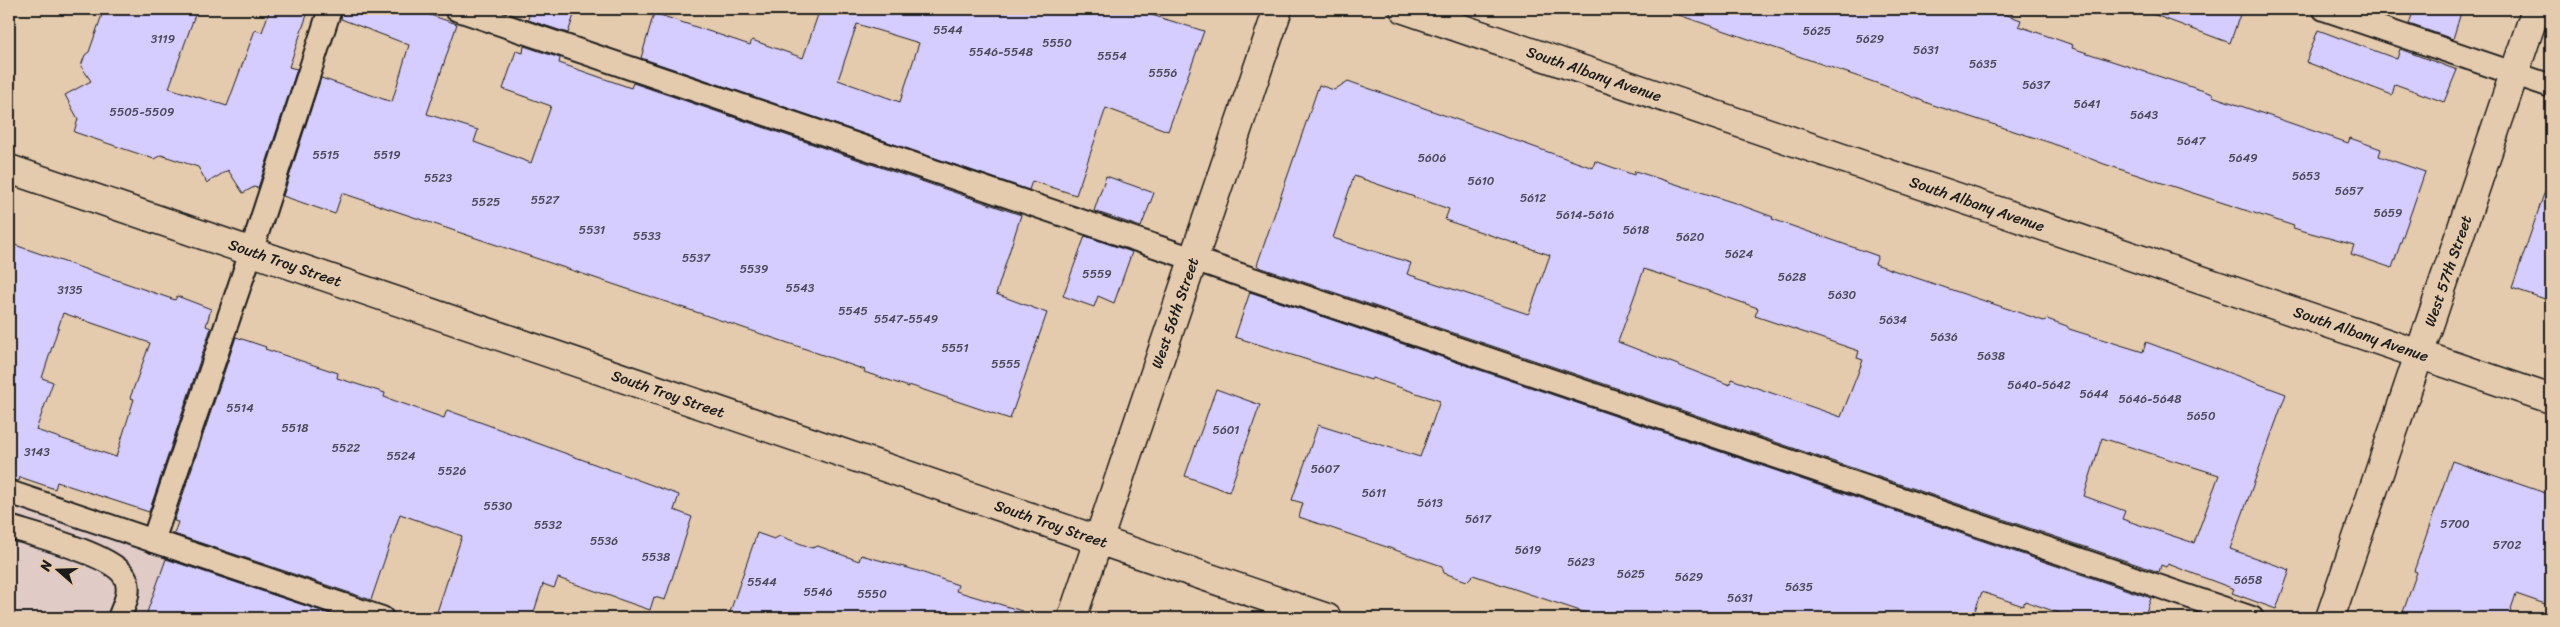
<svg xmlns="http://www.w3.org/2000/svg" width="2560" height="627" font-family="Sriracha,sans-serif">
	<rect width="100%" height="100%" fill="#e5cbad"/>
	<filter id="ink" filterUnits="userSpaceOnUse"><feTurbulence type="fractalNoise" baseFrequency=".02" numOctaves="2"/><feDisplacementMap in="SourceGraphic" scale="10" xChannelSelector="R" yChannelSelector="G"/><feConvolveMatrix kernelMatrix="1 2 1 2 8 2 1 2 1" color-interpolation-filters="sRGB"/></filter>
	<g filter="url(#ink)">
		<path fill="#e0cbc6" d="M 9,492 L 382,618 L 9,618 Z"/>
		<g fill="#d5ccff" stroke="#1c1c1c" fill-rule="evenodd">
			<path d="M 104,9 L 197,9 L 169,88 L 227,106 L 255,30 L 262,32 L 270,9 L 309,9 L 289,67 L 297,69 L 258,188 L 254,187 L 243,193 L 228,170 L 207,183 L 198,167 L 161,155 L 154,159 L 74,132 L 78,119 L 65,95 L 91,81 L 81,66 L 85,55 L 89,52 Z"/>
			<path d="M 343,9 L 412,9 L 457,24 L 427,114 L 478,130 L 474,142 L 531,163 L 551,106 L 503,89 L 516,51 L 523,53 L 524,46 L 560,58 L 559,63 L 631,88 L 633,83 L 1021,215 L 996,294 L 1047,313 L 1010,419 L 909,385 L 909,387 L 864,372 L 865,370 L 803,348 L 342,193 L 335,214 L 283,196 L 321,78 L 392,102 L 409,45 L 341,19 Z"/>
			<path d="M 530,9 L 576,9 L 568,33 L 528,20 Z"/>
			<path d="M 820,9 L 1132,9 L 1204,31 L 1168,131 L 1106,108 L 1076,195 L 1032,181 L 1029,190 L 641,58 L 654,13 L 750,45 L 752,40 L 803,58 ZM 857,24 L 919,43 L 900,102 L 838,80 Z"/>
			<path d="M 1676,9 L 1990,9 L 2021,20 L 2019,26 L 2073,45 L 2072,48 L 2213,94 L 2212,96 L 2348,143 L 2350,138 L 2381,149 L 2379,156 L 2425,172 L 2392,268 L 2351,254 L 2354,245 L 2293,228 L 2294,226 L 2104,164 L 2051,143 L 1930,104 L 1888,87 L 1676,14 Z"/>
			<path d="M 2148,9 L 2242,9 L 2230,43 L 2147,12 Z"/>
			<path d="M 2414,9 L 2462,9 L 2453,39 L 2409,24 Z"/>
			<path d="M 2318,30 L 2397,59 L 2400,49 L 2457,70 L 2444,102 L 2395,84 L 2392,95 L 2306,62 Z"/>
			<path d="M 1348,81 L 1593,168 L 1595,161 L 1634,175 L 1635,171 L 1735,203 L 1773,217 L 1772,219 L 1878,256 L 1875,264 L 2044,321 L 2047,319 L 2067,326 L 2069,329 L 2143,352 L 2146,342 L 2286,394 L 2230,549 L 2290,570 L 2276,609 L 2232,593 L 2234,589 L 2168,564 L 2166,567 L 2161,565 L 2159,572 L 1259,267 L 1257,265 L 1319,85 L 1334,90 ZM 1354,176 L 1449,209 L 1445,220 L 1550,255 L 1530,311 L 1528,314 L 1407,274 L 1411,263 L 1333,238 ZM 1644,269 L 1758,308 L 1755,316 L 1859,351 L 1857,358 L 1863,360 L 1841,417 L 1731,379 L 1730,385 L 1618,342 ZM 2102,438 L 2219,475 L 2194,543 L 2122,519 L 2125,511 L 2084,496 Z"/>
			<path d="M 1106,176 L 1154,193 L 1141,227 L 1094,211 Z"/>
			<path d="M 2546,188 L 2551,188 L 2551,301 L 2512,288 Z"/>
			<path d="M 1085,236 L 1132,252 L 1114,303 L 1098,296 L 1094,307 L 1063,296 Z"/>
			<path d="M 9,243 L 175,300 L 177,296 L 211,309 L 206,326 L 211,328 L 149,512 L 57,482 L 55,489 L 20,477 L 19,481 L 9,479 ZM 63,313 L 150,343 L 130,398 L 134,399 L 116,457 L 36,430 L 53,382 L 42,378 Z"/>
			<path d="M 1250,292 L 2151,598 L 2144,618 L 2073,618 L 2025,601 L 2023,606 L 1982,592 L 1972,618 L 1595,618 L 1592,615 L 1473,575 L 1467,581 L 1444,573 L 1442,566 L 1299,517 L 1303,503 L 1292,500 L 1318,425 L 1420,457 L 1440,401 L 1372,378 L 1371,380 L 1235,337 Z"/>
			<path d="M 236,337 L 266,347 L 265,349 L 338,373 L 337,378 L 385,393 L 384,397 L 444,418 L 447,410 L 679,495 L 674,510 L 692,517 L 665,600 L 654,597 L 650,610 L 558,578 L 554,588 L 543,584 L 532,618 L 435,618 L 462,536 L 400,514 L 371,600 L 174,534 L 178,522 L 174,521 Z"/>
			<path d="M 1216,389 L 1260,405 L 1229,492 L 1185,476 Z"/>
			<path d="M 2452,461 L 2551,495 L 2551,606 L 2516,594 L 2508,618 L 2401,618 L 2417,572 L 2414,571 Z"/>
			<path d="M 757,533 L 774,539 L 780,536 L 812,548 L 818,546 L 859,561 L 861,555 L 915,570 L 958,585 L 956,591 L 1022,611 L 1021,618 L 728,618 Z"/>
			<path d="M 166,559 L 342,618 L 145,618 Z"/>
		</g>
		<g fill="none" stroke-linecap="round" stroke-linejoin="round">
			<defs>
				<g id="lane">
					<path d="M 456,9 L 2252,618"/>
					<path d="M 2324,9 L 2551,86"/>
					<path d="M 9,492 L 382,618"/>
					<path d="M 9,527 C 34,535 114,555 125,577 C 132,591 124,605 119,618"/>
					<path d="M 153,541 L 251,252 L 330,9"/>
				</g>
				<g id="street">
					<path d="M 1404,9 L 2551,399"/>
					<path d="M 9,169 L 1327,618"/>
					<path d="M 1072,618 L 1278,9"/>
					<path d="M 2330,618 L 2536,9"/>
				</g>
			</defs>
			<use href="#lane" stroke="#1c1c1c" stroke-width="26"/>
			<use href="#street" stroke="#1c1c1c" stroke-width="31"/>
			<use href="#lane" stroke="#e5cbad" stroke-width="22"/>
			<use href="#street" stroke="#e5cbad" stroke-width="28"/>
		</g>
	</g>
	<g text-anchor="middle" stroke-width="4" stroke-linejoin="round" paint-order="stroke">
		<g font-size="12" fill="#4a4855">
			<text x="948" y="34">5544</text>
			<text x="1817" y="35">5625</text>
			<text x="163" y="43">3119</text>
			<text x="1870" y="43">5629</text>
			<text x="1057" y="47">5550</text>
			<text x="1926" y="54">5631</text>
			<text x="1001" y="56">5546-5548</text>
			<text x="1112" y="60">5554</text>
			<text x="1983" y="68">5635</text>
			<text x="1163" y="77">5556</text>
			<text x="2036" y="89">5637</text>
			<text x="2087" y="108">5641</text>
			<text x="142" y="116">5505-5509</text>
			<text x="2144" y="119">5643</text>
			<text x="2191" y="145">5647</text>
			<text x="326" y="159">5515</text>
			<text x="387" y="159">5519</text>
			<text x="1432" y="162">5606</text>
			<text x="2243" y="162">5649</text>
			<text x="2306" y="180">5653</text>
			<text x="438" y="182">5523</text>
			<text x="1481" y="185">5610</text>
			<text x="2349" y="195">5657</text>
			<text x="1533" y="202">5612</text>
			<text x="545" y="204">5527</text>
			<text x="486" y="206">5525</text>
			<text x="2388" y="217">5659</text>
			<text x="1585" y="219">5614-5616</text>
			<text x="592" y="234">5531</text>
			<text x="1636" y="234">5618</text>
			<text x="647" y="240">5533</text>
			<text x="1690" y="241">5620</text>
			<text x="1739" y="258">5624</text>
			<text x="696" y="262">5537</text>
			<text x="754" y="273">5539</text>
			<text x="1097" y="278">5559</text>
			<text x="1792" y="281">5628</text>
			<text x="800" y="292">5543</text>
			<text x="70" y="294">3135</text>
			<text x="1842" y="299">5630</text>
			<text x="853" y="315">5545</text>
			<text x="906" y="323">5547-5549</text>
			<text x="1893" y="324">5634</text>
			<text x="1944" y="341">5636</text>
			<text x="955" y="352">5551</text>
			<text x="1991" y="360">5638</text>
			<text x="1006" y="368">5555</text>
			<text x="2039" y="389">5640-5642</text>
			<text x="2094" y="398">5644</text>
			<text x="2150" y="403">5646-5648</text>
			<text x="240" y="412">5514</text>
			<text x="2201" y="420">5650</text>
			<text x="295" y="432">5518</text>
			<text x="1226" y="434">5601</text>
			<text x="346" y="452">5522</text>
			<text x="37" y="456">3143</text>
			<text x="401" y="460">5524</text>
			<text x="1325" y="473">5607</text>
			<text x="452" y="475">5526</text>
			<text x="1374" y="497">5611</text>
			<text x="1430" y="507">5613</text>
			<text x="498" y="510">5530</text>
			<text x="1478" y="523">5617</text>
			<text x="2455" y="528">5700</text>
			<text x="548" y="529">5532</text>
			<text x="604" y="545">5536</text>
			<text x="2507" y="549">5702</text>
			<text x="1528" y="554">5619</text>
			<text x="656" y="561">5538</text>
			<text x="1581" y="566">5623</text>
			<text x="1631" y="578">5625</text>
			<text x="1689" y="581">5629</text>
			<text x="2248" y="584">5658</text>
			<text x="762" y="586">5544</text>
			<text x="1799" y="591">5635</text>
			<text x="818" y="596">5546</text>
			<text x="872" y="598">5550</text>
			<text x="1740" y="602">5631</text>
		</g>
		<g font-size="15" fill="#1c1c1c" stroke="#e5cbad">
			<text transform="translate(1594 74) rotate(19)" y="5">South Albany Avenue</text>
			<text transform="translate(1977 204) rotate(19)" y="5">South Albany Avenue</text>
			<text transform="translate(285 263) rotate(19)" y="5">South Troy Street</text>
			<text transform="translate(2448 271) rotate(-71)" y="5">West 57th Street</text>
			<text transform="translate(1175 313) rotate(-71)" y="5">West 56th Street</text>
			<text transform="translate(2361 334) rotate(19)" y="5">South Albany Avenue</text>
			<text transform="translate(668 394) rotate(19)" y="5">South Troy Street</text>
			<text transform="translate(1051 524) rotate(19)" y="5">South Troy Street</text>
		</g>
	</g>
	<rect width="2560" height="627" fill="none" stroke="#e5cbad" stroke-width="30"/>
	<rect x="15" y="15" width="2530" height="597" fill="none" stroke="#1c1c1c" stroke-width="2" filter="url(#ink)"/>
	<g transform="translate(58 570) rotate(290)" stroke="#e5cbad" stroke-width="4" paint-order="stroke">
	<path d="M0-4L9 19L0 12L-9 19Z" fill="#1c1c1c"/>
	<text y="-8" font-size="14" font-weight="bold" text-anchor="middle" fill="#1c1c1c">N</text>
	</g>
</svg>
